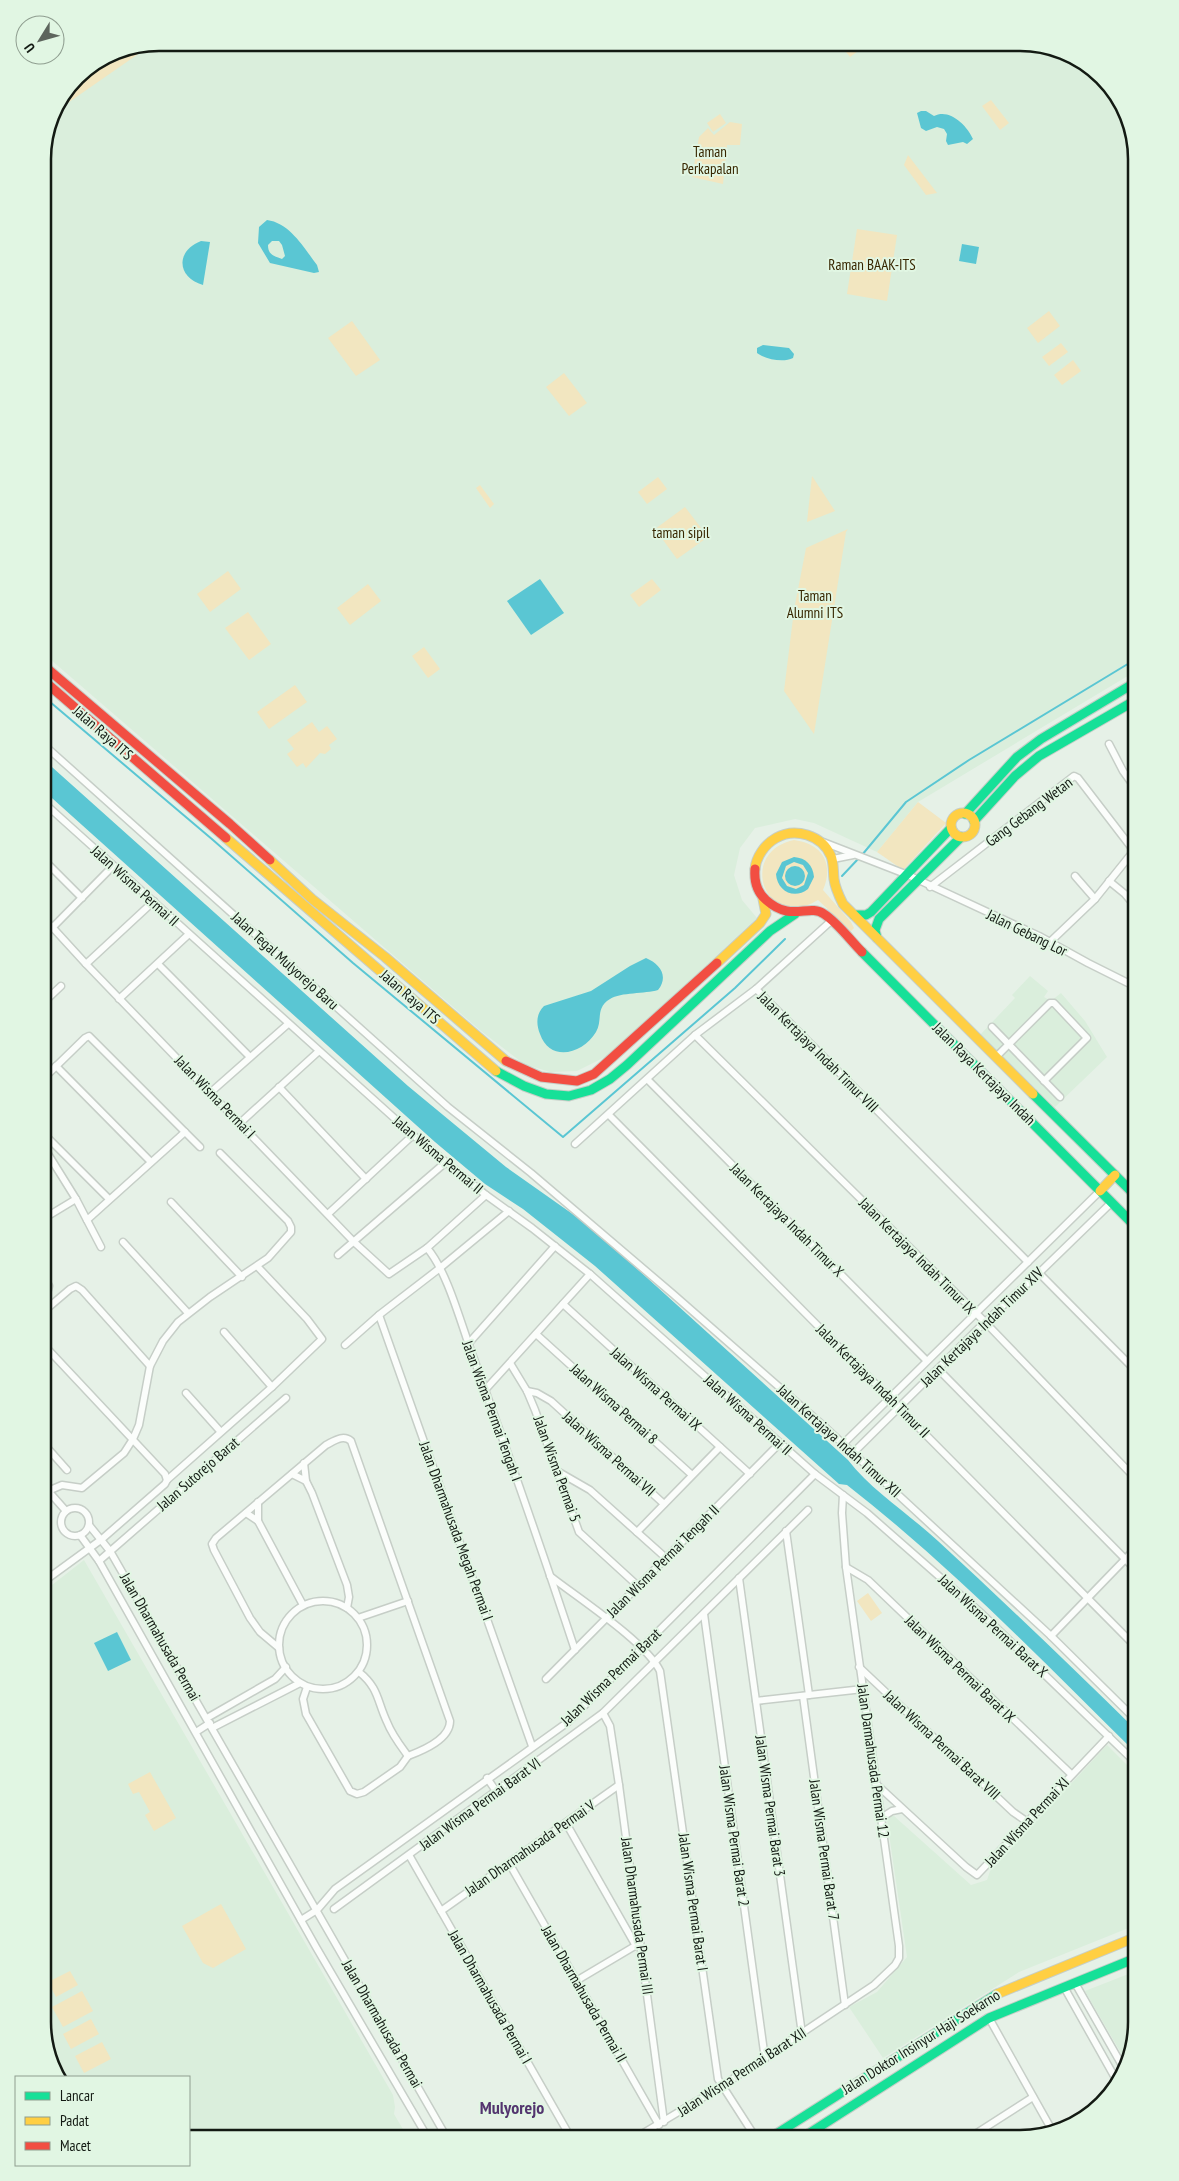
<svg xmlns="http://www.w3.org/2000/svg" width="1179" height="2181" font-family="'PT Sans Narrow',sans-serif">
	<rect width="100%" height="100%" fill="#e6f1e7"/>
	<g fill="#daeedc">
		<path d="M 159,43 L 1028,43 L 1085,62 L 1128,114 L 1136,159 L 1136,671 L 918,802 L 877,852 L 814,823 L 795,819 L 755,828 L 740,848 L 734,875 L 742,900 L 757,918 L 611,1054 L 577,1071 L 550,1072 L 524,1064 L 481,1031 L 43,653 L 43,152 L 51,114 L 77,76 L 115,51 Z"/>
		<path d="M 1030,976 L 1048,991 L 1044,997 L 1051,1001 L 1061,993 L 1085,1021 L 1107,1057 L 1055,1107 L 980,1035 L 1015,998 L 1012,995 Z"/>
		<path d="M 84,1560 L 393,2095 L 395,2107 L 394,2114 L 404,2131 L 419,2134 L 421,2138 L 189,2138 L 189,2077 L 60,2077 L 51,2067 L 43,2022 L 43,1592 Z"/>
		<path d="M 1107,1745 L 1136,1774 L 1136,1925 L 1019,1972 L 883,2058 L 849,2007 L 877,1992 L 907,1957 L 887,1820 L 890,1816 L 894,1816 L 971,1885 L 987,1880 L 990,1871 Z"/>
		<path d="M 1136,1971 L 1136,2022 L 1125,2060 L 1085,1991 Z"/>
	</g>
	<g fill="#f2e6c0">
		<path d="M 154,43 L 62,107 L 50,121 L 51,114 L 77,76 L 115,51 Z"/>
		<path d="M 839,43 L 869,43 L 850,57 Z"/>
		<path d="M 991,100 L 1009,123 L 1000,130 L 982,106 Z"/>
		<path d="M 720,114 L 726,123 L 713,132 L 707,123 Z"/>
		<path d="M 730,122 L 742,124 L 740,145 L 727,145 L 723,184 L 692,177 L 699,137 L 708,128 L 714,135 Z"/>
		<path d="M 908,155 L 937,193 L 926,195 L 904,165 Z"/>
		<path d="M 857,229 L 897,235 L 887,301 L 847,294 Z"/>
		<path d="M 1049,311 L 1060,326 L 1038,343 L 1027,328 Z"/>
		<path d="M 352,321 L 380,360 L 356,376 L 328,338 Z"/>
		<path d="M 1061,343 L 1068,352 L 1049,366 L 1042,357 Z"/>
		<path d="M 1073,360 L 1081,371 L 1062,385 L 1054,375 Z"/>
		<path d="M 564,373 L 587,403 L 569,416 L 546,387 Z"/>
		<path d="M 812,476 L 835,511 L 807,522 Z"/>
		<path d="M 658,477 L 667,489 L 647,504 L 638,492 Z"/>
		<path d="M 480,485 L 494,504 L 490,508 L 476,488 Z"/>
		<path d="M 685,507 L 708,537 L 677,559 L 655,529 Z"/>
		<path d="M 848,529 L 846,532 L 814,734 L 784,691 L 794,610 L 806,548 Z"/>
		<path d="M 228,571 L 241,589 L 210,612 L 197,594 Z"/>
		<path d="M 652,579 L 661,590 L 639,607 L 630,595 Z"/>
		<path d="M 368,584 L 381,601 L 350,625 L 337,608 Z"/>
		<path d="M 248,612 L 271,644 L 249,660 L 225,628 Z"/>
		<path d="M 424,647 L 440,669 L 428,678 L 412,656 Z"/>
		<path d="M 295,685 L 307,702 L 269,729 L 257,712 Z"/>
		<path d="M 312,722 L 319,732 L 327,726 L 337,739 L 329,745 L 331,749 L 325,754 L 320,753 L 306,768 L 303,763 L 297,767 L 287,754 L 294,749 L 287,740 Z"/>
		<path d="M 918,802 L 946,823 L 903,870 L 877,852 Z"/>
		<path d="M 794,840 C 823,844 834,864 823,890 L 851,922 L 854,928 L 851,931 L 818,900 C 764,932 737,852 794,840 Z"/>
		<path d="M 868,1593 L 882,1613 L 871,1621 L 857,1601 Z"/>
		<path d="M 150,1772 L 176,1818 L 154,1831 L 145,1815 L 150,1812 L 139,1792 L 133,1794 L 128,1784 Z"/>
		<path d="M 221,1904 L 246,1949 L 213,1968 L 203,1963 L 182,1926 Z"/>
		<path d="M 70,1971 L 78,1985 L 56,1997 L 48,1982 Z"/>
		<path d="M 82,1991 L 93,2011 L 63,2027 L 52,2007 Z"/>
		<path d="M 91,2019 L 99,2034 L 71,2049 L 63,2034 Z"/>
		<path d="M 102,2042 L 111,2059 L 84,2073 L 75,2056 Z"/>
	</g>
	<g fill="#5ac6d3" fill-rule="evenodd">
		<path d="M 921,111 L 926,111 L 934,116 C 949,108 967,125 973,139 L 967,144 L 963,142 L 948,145 L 946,141 L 947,134 L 944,129 L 937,127 L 926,131 L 921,128 L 917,113 Z"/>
		<path d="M 267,220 C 290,223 304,248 317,265 L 319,272 L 314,273 L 270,263 L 258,243 L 259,227 ZM 272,241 L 279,241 L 282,245 L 285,256 L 282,259 C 274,256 268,255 268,245 Z"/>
		<path d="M 201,241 L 210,242 L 203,285 C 177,278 175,251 201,241 Z"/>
		<path d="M 962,244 L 979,247 L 976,264 L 959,261 Z"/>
		<path d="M 763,345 L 789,348 L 794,354 L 793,358 C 783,363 765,359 757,353 L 757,348 Z"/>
		<path d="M 540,579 L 564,613 L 531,635 L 507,601 Z"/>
		<path d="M 43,759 L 408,1086 L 506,1167 L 591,1227 L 848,1460 C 872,1491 909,1514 938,1541 C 1005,1603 1071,1666 1136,1730 L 1136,1753 C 1043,1661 951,1566 847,1485 L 839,1484 L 595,1266 L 523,1209 L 485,1184 L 435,1142 L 43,790 Z"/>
		<path d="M 794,857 C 806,858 813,865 814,877 L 808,889 C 794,900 777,891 776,874 L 782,862 ZM 794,862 L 803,865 L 808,873 L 804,885 L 796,889 L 787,886 L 782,878 L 786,866 Z"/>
		<circle cx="795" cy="876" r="10"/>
		<path d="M 646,958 C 660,964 669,976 658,990 C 645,994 621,992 610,999 C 595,1008 603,1020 596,1032 C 583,1054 550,1063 540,1034 C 536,1024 536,1014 544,1006 L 591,991 L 630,966 Z"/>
		<path d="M 117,1632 L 131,1660 L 108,1671 L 94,1643 Z"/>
	</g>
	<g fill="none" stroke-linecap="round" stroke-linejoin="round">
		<g stroke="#5ac6d3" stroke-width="2">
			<path d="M 43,696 L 213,840 L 353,963 L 563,1137 L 735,988 L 785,939"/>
			<path d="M 862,855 L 906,802 L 969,760 L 1136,659"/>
			<path d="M 842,876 L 859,858"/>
		</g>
		<defs>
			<g id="street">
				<path d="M 43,744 L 448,1107 L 531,1173 L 673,1294 L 827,1429 L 1051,1636 L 1136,1720"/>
				<path d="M 1109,744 L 1123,771 L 1136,789"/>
				<path d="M 43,802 L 413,1135 L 486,1195 L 532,1228 L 590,1274 L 815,1474 L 867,1513 L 982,1614 L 1136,1763"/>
				<path d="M 823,842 L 908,875 L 1039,936 L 1088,963 L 1136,987"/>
				<path d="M 43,859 L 82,898"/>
				<path d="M 833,859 L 853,855"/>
				<path d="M 1075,876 L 1095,899"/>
				<path d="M 1109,881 L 1125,894 L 1136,907"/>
				<path d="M 930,887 L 1074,776 L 1078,778 L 1134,851"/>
				<path d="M 43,917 L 86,964 L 354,1242 L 389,1274 L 427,1248 L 486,1195"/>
				<path d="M 53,927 L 113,866"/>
				<path d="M 1050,942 L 1095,899 L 1136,848"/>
				<path d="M 86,964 L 154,901"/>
				<path d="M 158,964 L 250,1057"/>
				<path d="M 43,987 L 51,995"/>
				<path d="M 756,989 L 831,921"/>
				<path d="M 119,999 L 189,934"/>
				<path d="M 43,1003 L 61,986"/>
				<path d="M 992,1027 L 1060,1097"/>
				<path d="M 695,1035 L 985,1322 L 1136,1479"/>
				<path d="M 996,1057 L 1050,1003 L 1054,1003 L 1087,1038 L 1044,1081"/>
				<path d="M 56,1066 L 151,1162"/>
				<path d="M 43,1079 L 85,1038 L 89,1036 L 200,1147"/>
				<path d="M 648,1080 L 926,1360"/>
				<path d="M 279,1087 L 366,1179"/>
				<path d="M 211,1092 L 288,1024"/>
				<path d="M 609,1115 L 1136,1647"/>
				<path d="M 240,1123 L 319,1051"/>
				<path d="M 43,1144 L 43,1141 L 49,1139 L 109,1199"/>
				<path d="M 575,1144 L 695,1035 L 756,989 L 1028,1262"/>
				<path d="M 43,1146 L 76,1199 L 101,1247"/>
				<path d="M 171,1202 L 242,1277"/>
				<path d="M 329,1213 L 413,1135"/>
				<path d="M 43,1219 L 76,1199"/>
				<path d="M 87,1220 L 185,1132"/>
				<path d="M 123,1242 L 188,1313"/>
				<path d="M 427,1248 C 448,1272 462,1328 474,1359 C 509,1456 543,1553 575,1650"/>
				<path d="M 338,1255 L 446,1162"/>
				<path d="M 1039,1273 L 1136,1371"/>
				<path d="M 43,1293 L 48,1290 L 49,1286 L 43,1275"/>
				<path d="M 563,1304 L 750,1474"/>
				<path d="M 43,1312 L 70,1289 L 76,1286 L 82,1290 L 150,1366"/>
				<path d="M 379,1315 L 532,1746"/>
				<path d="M 224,1332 L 272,1387"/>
				<path d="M 536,1334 L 692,1475"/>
				<path d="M 468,1344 L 555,1246"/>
				<path d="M 345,1345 L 379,1315 L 440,1268 L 509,1211"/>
				<path d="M 510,1363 L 527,1391 L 535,1410 L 579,1532 L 638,1586"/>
				<path d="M 938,1369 L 1136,1570"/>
				<path d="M 485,1390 L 590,1274"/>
				<path d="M 527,1391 L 537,1393 L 551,1401 L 664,1504"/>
				<path d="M 186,1393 L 220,1431"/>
				<path d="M 43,1443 L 67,1470"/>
				<path d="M 843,1444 L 1100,1191"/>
				<path d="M 853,1453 L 985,1322 L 1039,1273 L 1112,1202"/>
				<path d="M 557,1471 L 590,1490 L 666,1558"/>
				<path d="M 292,1474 L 306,1481 L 304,1463"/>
				<path d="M 167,1480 L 272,1387 L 322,1339 L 307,1319 L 257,1266"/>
				<path d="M 306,1481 L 312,1493 L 347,1585 L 349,1597 L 347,1608"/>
				<path d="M 43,1485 L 66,1511"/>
				<path d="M 48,1491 L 62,1485 L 82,1488 L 124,1453 L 133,1439 L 139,1425 L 150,1366 L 163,1341 L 178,1322 L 210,1297 L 268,1258 L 291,1232 L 291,1227 L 288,1221 L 220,1153"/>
				<circle cx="75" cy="1522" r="14"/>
				<path d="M 246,1513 L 258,1521 L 258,1502"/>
				<path d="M 258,1521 L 303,1605"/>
				<path d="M 89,1525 L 110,1551 L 447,2138"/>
				<path d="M 786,1531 L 809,1695"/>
				<path d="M 637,1532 L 720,1447"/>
				<path d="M 80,1535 L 99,1561 L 316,1947 L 428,2138"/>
				<path d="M 99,1561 L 286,1398"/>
				<path d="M 846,1567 L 868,1580 L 1071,1774"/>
				<path d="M 550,1576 C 578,1598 646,1642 660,1671 L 718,2079 L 756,2138"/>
				<path d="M 739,1578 L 802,2034"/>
				<path d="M 43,1582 L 102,1539 L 165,1484 L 167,1480 L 165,1474 L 43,1344"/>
				<circle cx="323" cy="1645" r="44"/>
				<path d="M 704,1614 L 765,2059"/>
				<path d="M 358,1618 L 408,1601"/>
				<path d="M 1051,1636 L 1136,1548"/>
				<path d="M 279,1648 L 260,1632 L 250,1618 L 214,1550 L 212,1544 L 216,1538 L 326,1445 C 334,1441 343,1434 351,1441 L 450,1721 C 450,1739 424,1750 408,1756"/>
				<path d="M 859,1667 L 1013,1812 L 1026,1821"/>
				<path d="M 359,1672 C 379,1688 377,1701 387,1722 C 392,1735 400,1745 408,1756"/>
				<path d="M 546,1679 L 780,1443"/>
				<path d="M 307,1687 L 303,1699 L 306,1714 L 350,1791 L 357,1794 L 364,1792 L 400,1767 L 408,1756"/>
				<path d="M 803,1696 L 845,2005"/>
				<path d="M 756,1701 L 863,1689"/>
				<path d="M 603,1713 L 610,1726 L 619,1785 L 664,2122"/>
				<path d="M 207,1718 L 275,1679 L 286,1667"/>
				<path d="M 212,1728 L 300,1683"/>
				<path d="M 196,1732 L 210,1723"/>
				<path d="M 487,1778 L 496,1791"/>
				<path d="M 875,1783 L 966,1867 L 977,1875 L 1109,1736"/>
				<path d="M 881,1818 L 892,1811 L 902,1809"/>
				<path d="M 566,1823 L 636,1946"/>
				<path d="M 409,1855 L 571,2138"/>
				<path d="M 509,1863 L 659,2125"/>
				<path d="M 334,1909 L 603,1713 L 808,1510"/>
				<path d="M 441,1911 L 619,1785"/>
				<path d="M 301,1920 L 317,1910 L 335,1889 L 568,1722 L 815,1474"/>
				<path d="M 576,1981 L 640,1943"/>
				<path d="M 1075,1983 L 1123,2067"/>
				<path d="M 1064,1987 L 1118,2083"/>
				<path d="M 989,2018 L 1053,2132"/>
				<path d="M 635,2138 L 722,2086 L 874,1985 L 895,1965 L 899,1958 L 899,1946 L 846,1567 L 842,1513 L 843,1495"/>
				<path d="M 969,2138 L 1033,2097"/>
			</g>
			<g id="fast">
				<path d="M 965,814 L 1017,757 L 1041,739 L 1136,682"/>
				<path d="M 974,821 L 1015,776 L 1039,756 L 1136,700"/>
				<path d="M 854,915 L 866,915 L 871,912 L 951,828"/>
				<path d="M 877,938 L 875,930 L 879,919 L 961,837"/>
				<path d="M 862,952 L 1136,1227"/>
				<path d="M 496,1071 L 524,1086 L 546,1094 L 569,1096 L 591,1090 L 610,1079 L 627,1065 L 770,931 L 795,914"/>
				<path d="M 1033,1094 L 1136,1196"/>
				<path d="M 770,2138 L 997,1994"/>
				<path d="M 802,2138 L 989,2018 L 1136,1958"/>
			</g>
			<g id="slow">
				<circle cx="963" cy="825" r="12"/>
				<path d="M 226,838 L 496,1071"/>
				<path d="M 270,860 L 312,899 L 385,957 L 506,1061"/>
				<path d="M 755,869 C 756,857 765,844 776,838 C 795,827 822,835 831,856 C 834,863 833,871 834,879 C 835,888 839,896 843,904 L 1033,1094"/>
				<path d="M 717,963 L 760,923 L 766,914 L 763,899"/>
				<path d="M 1100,1191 L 1115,1175"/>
				<path d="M 997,1994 L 1136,1937"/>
			</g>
			<g id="jam">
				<path d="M 43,665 L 230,824 L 270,860"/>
				<path d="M 43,680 L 226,838"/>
				<path d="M 755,869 C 754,881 757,892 766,900 C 792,923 808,903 824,914 C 838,923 850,940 862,952"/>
				<path d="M 506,1061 L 541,1077 L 577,1081 L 594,1074 L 717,963"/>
			</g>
		</defs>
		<use href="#street" stroke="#c6cec7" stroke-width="9"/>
		<use href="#fast" stroke="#c6cec7" stroke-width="11"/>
		<use href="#slow" stroke="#c6cec7" stroke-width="11"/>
		<use href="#jam" stroke="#c6cec7" stroke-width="11"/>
		<use href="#street" stroke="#fbfdfb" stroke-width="6"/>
		<use href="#fast" stroke="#16e098" stroke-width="9"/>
		<use href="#slow" stroke="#ffcf43" stroke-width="9"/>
		<use href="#jam" stroke="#f24e42" stroke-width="9"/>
	</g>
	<g text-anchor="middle" stroke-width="4" stroke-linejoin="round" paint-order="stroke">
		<g font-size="15" fill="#372600" stroke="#e1f6e3">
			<text x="710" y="157">Taman<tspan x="710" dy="17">Perkapalan</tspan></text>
			<text x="872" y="270">Raman BAAK-ITS</text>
			<text x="681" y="538">taman sipil</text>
			<text x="815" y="601">Taman<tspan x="815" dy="17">Alumni ITS</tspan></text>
		</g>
		<g font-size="15" fill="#131a13" stroke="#e1f6e3">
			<text transform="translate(103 733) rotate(41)" y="5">Jalan Raya ITS</text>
			<text transform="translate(1029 812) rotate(-37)" y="5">Gang Gebang Wetan</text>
			<text transform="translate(135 886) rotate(42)" y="5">Jalan Wisma Permai II</text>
			<text transform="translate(1027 933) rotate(26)" y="5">Jalan Gebang Lor</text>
			<text transform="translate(285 961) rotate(42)" y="5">Jalan Tegal Mulyorejo Baru</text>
			<text transform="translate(410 997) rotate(41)" y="5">Jalan Raya ITS</text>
			<text transform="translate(818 1052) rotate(45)" y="5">Jalan Kertajaya Indah Timur VIII</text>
			<text transform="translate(984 1074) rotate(45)" y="5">Jalan Raya Kertajaya Indah</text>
			<text transform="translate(215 1097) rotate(46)" y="5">Jalan Wisma Permai I</text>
			<text transform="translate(438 1155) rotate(40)" y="5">Jalan Wisma Permai II</text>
			<text transform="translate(787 1220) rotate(45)" y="5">Jalan Kertajaya Indah Timur X</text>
			<text transform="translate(917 1256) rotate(45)" y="5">Jalan Kertajaya Indah Timur IX</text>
			<text transform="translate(982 1327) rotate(-44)" y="5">Jalan Kertajaya Indah Timur XIV</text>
			<text transform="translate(873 1381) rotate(45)" y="5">Jalan Kertajaya Indah Timur II</text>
			<text transform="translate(656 1389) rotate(42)" y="5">Jalan Wisma Permai IX</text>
			<text transform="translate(614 1404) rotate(42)" y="5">Jalan Wisma Permai 8</text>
			<text transform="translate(492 1411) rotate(70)" y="5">Jalan Wisma Permai Tengah I</text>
			<text transform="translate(748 1415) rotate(42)" y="5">Jalan Wisma Permai II</text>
			<text transform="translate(839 1441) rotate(42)" y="5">Jalan Kertajaya Indah Timur XII</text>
			<text transform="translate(609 1454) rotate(42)" y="5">Jalan Wisma Permai VII</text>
			<text transform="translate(557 1469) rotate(70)" y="5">Jalan Wisma Permai 5</text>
			<text transform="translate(198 1474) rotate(-41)" y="5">Jalan Sutorejo Barat</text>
			<text transform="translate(456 1531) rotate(70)" y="5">Jalan Dharmahusada Megah Permai I</text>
			<text transform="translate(663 1561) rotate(-45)" y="5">Jalan Wisma Permai Tengah II</text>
			<text transform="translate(993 1626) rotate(43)" y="5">Jalan Wisma Permai Barat X</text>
			<text transform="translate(160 1637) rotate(60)" y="5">Jalan Dharmahusada Permai</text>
			<text transform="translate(960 1669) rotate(44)" y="5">Jalan Wisma Permai Barat IX</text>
			<text transform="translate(611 1677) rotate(-44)" y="5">Jalan Wisma Permai Barat</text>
			<text transform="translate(942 1745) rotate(43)" y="5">Jalan Wisma Permai Barat VIII</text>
			<text transform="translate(873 1761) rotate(82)" y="5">Jalan Darmahusada Permai 12</text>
			<text transform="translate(480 1804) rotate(-36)" y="5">Jalan Wisma Permai Barat VI</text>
			<text transform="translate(770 1806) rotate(82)" y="5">Jalan Wisma Permai Barat 3</text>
			<text transform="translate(1027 1822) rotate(-47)" y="5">Jalan Wisma Permai XI</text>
			<text transform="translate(734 1836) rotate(82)" y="5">Jalan Wisma Permai Barat 2</text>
			<text transform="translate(530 1848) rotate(-35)" y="5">Jalan Dharmahusada Permai V</text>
			<text transform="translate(824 1850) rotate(82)" y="5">Jalan Wisma Permai Barat 7</text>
			<text transform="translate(693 1902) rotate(82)" y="5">Jalan Wisma Permai Barat I</text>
			<text transform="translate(637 1916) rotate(82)" y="5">Jalan Dharmahusada Permai III</text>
			<text transform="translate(584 1994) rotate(60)" y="5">Jalan Dharmahusada Permai II</text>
			<text transform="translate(490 1997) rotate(60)" y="5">Jalan Dharmahusada Permai I</text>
			<text transform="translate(382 2024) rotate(60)" y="5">Jalan Dharmahusada Permai</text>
			<text transform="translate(921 2042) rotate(-32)" y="5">Jalan Doktor Insinyur Haji Soekarno</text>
			<text transform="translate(742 2072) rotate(-33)" y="5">Jalan Wisma Permai Barat XII</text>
		</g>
		<g font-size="18" font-weight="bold" fill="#53356f" stroke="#e1f6e3">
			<text x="512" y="2114">Mulyorejo</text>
		</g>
	</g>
	<path d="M0 0H1179V2181H0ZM159 51H1020A108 108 0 0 1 1128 159V2022A108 108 0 0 1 1020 2130H159A108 108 0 0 1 51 2022V159A108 108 0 0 1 159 51Z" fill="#e1f6e3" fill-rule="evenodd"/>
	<path fill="none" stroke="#131a13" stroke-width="2.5" d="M159 51H1020A108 108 0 0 1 1128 159V2022A108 108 0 0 1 1020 2130H159A108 108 0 0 1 51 2022V159A108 108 0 0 1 159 51Z"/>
	<rect x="15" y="2076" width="175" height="90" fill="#e1f6e3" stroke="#8f9e90"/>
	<rect x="25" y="2092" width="25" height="8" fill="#16e098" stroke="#8f9e90"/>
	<text x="60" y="2101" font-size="15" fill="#131a13">Lancar</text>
	<rect x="25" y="2117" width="25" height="8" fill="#ffcf43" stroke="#8f9e90"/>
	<text x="60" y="2126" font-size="15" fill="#131a13">Padat</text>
	<rect x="25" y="2142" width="25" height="8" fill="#f24e42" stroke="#8f9e90"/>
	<text x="60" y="2151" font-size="15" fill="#131a13">Macet</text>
	<g transform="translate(40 40) rotate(233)"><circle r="24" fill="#e1f6e3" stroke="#8f9e90"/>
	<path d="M0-4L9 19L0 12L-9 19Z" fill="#5d655d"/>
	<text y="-8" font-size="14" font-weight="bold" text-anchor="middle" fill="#131a13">U</text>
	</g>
</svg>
